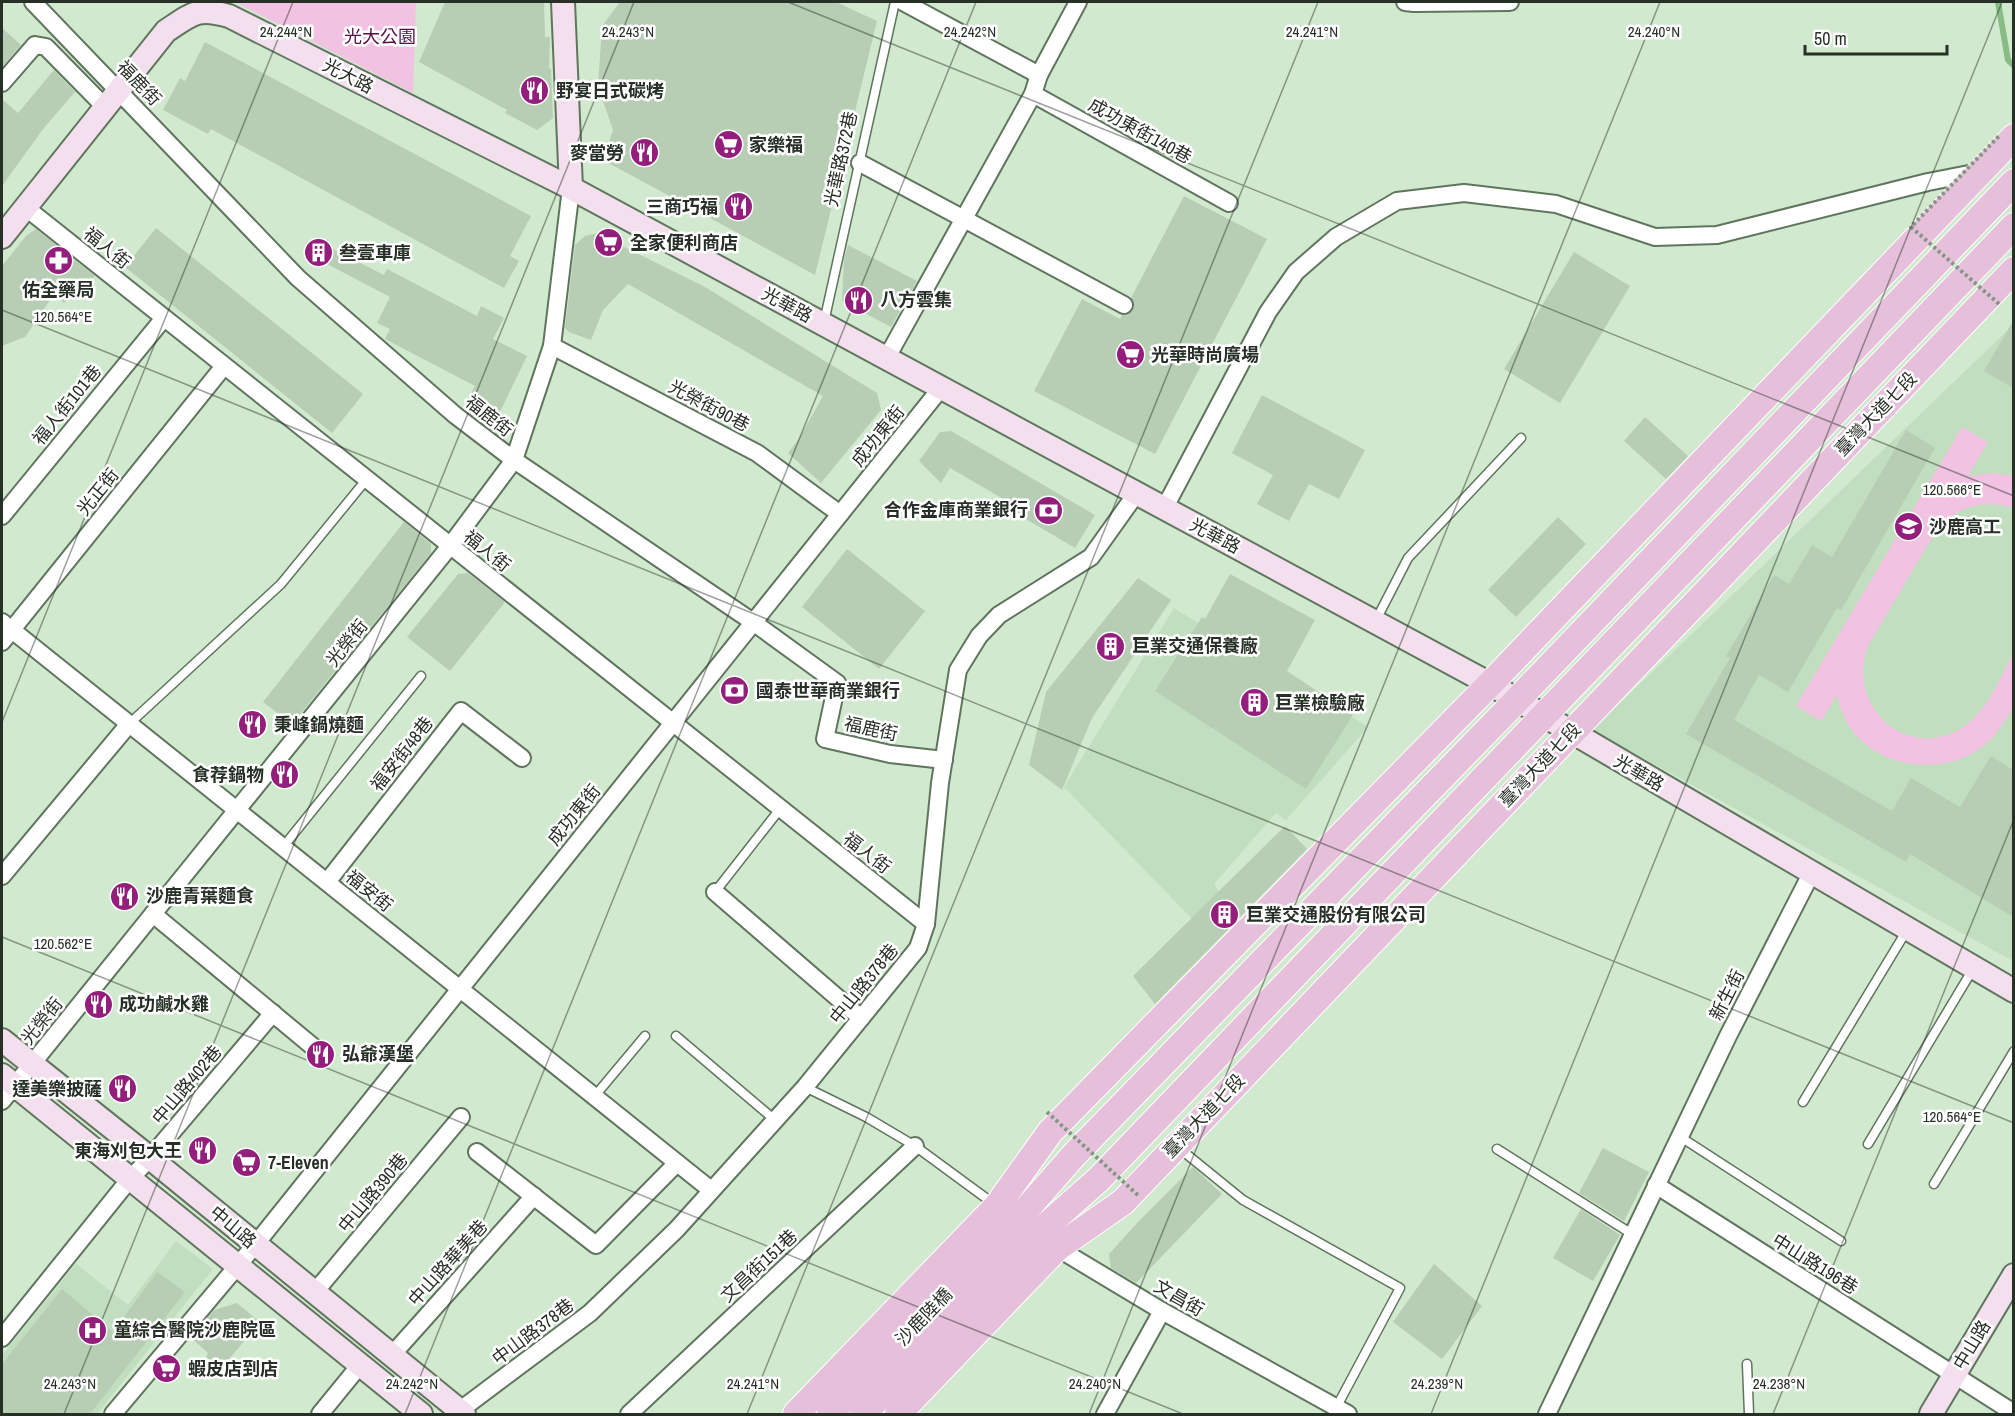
<svg xmlns="http://www.w3.org/2000/svg" width="2015" height="1416" font-family="'Archivo Narrow','Noto Sans TC',sans-serif">
	<rect width="100%" height="100%" fill="#d1e9cf"/>
	<g fill="#c1debf">
		<path d="M 2013,325 L 2013,961 L 1592,730 Z"/>
		<path d="M 1174,608 L 1368,727 L 1286,820 L 1276,813 L 1214,884 L 1231,911 L 1205,932 L 1064,787 Z"/>
		<path d="M 176,1241 L 213,1269 L 97,1414 L 2,1414 L 2,1355 L 76,1264 L 128,1305 Z"/>
	</g>
	<g fill="#f1c2e2">
		<path d="M 235,2 L 416,2 L 413,93 Z"/>
		<path d="M 1962,427 L 1988,442 L 1968,476 L 1994,473 L 2013,476 L 2013,508 C 1985,499 1960,506 1939,526 L 1868,646 C 1846,705 1904,761 1960,729 C 1986,714 1999,680 2013,654 C 2014,667 2015,694 2014,705 C 2011,713 2004,722 1999,729 C 1966,778 1885,776 1851,729 C 1844,719 1840,707 1837,695 L 1821,721 L 1796,706 Z"/>
	</g>
	<g fill="none" stroke-linecap="round" stroke-linejoin="round">
		<path stroke="#88bc85" stroke-width="6" d="M 1998,2 L 2008,60 L 2014,66"/>
	</g>
	<g fill="#b7ceb5">
		<path d="M 445,2 L 544,2 L 545,37 L 550,37 L 549,68 L 551,69 L 553,118 L 537,130 L 505,113 L 507,110 L 419,62 Z"/>
		<path d="M 620,2 L 836,2 L 877,21 L 815,275 L 603,160 L 613,130 L 598,87 L 602,26 Z"/>
		<path d="M 2,28 L 21,45 L 2,67 Z"/>
		<path d="M 205,42 L 531,216 L 510,256 L 519,261 L 504,288 L 211,129 L 208,134 L 163,110 L 180,78 L 185,81 Z"/>
		<path d="M 54,70 L 75,92 L 43,129 L 2,186 L 2,99 L 18,113 Z"/>
		<path d="M 1184,196 L 1267,239 L 1155,454 L 1034,391 L 1082,299 L 1120,319 L 1122,315 L 1129,314 L 1133,310 L 1134,304 L 1131,298 Z"/>
		<path d="M 156,228 L 363,394 L 332,433 L 125,267 Z"/>
		<path d="M 36,229 L 95,276 L 64,303 L 54,294 L 25,337 L 2,346 L 2,266 L 26,236 Z"/>
		<path d="M 592,234 L 598,234 L 705,287 L 877,393 L 881,410 L 821,483 L 788,453 L 798,440 L 823,396 L 628,284 L 603,310 L 591,340 L 569,332 L 565,328 L 575,245 L 585,236 Z"/>
		<path d="M 317,241 L 384,275 L 387,269 L 477,316 L 481,306 L 504,318 L 493,339 L 527,356 L 499,414 L 468,399 L 475,386 L 385,339 L 390,329 L 377,323 L 390,297 L 310,255 Z"/>
		<path d="M 848,245 L 917,281 L 891,327 L 842,301 L 844,259 Z"/>
		<path d="M 1574,252 L 1630,286 L 1560,403 L 1504,369 Z"/>
		<path d="M 2013,321 L 2013,388 L 1984,371 Z"/>
		<path d="M 1262,395 L 1365,450 L 1339,499 L 1309,484 L 1289,521 L 1257,504 L 1273,475 L 1232,453 Z"/>
		<path d="M 1645,417 L 1688,456 L 1666,479 L 1624,441 Z"/>
		<path d="M 1906,430 L 1935,448 L 1841,610 L 1837,608 L 1788,692 L 1759,675 L 1734,720 L 1892,811 L 1911,778 L 1960,807 L 1991,756 L 2013,770 L 2013,917 L 1910,854 L 1906,862 L 1686,734 L 1730,658 L 1726,656 L 1774,575 L 1789,584 L 1812,545 L 1832,557 Z"/>
		<path d="M 951,431 L 1095,515 L 1075,548 L 1002,505 L 1005,500 L 950,468 L 941,483 L 919,461 L 940,432 Z"/>
		<path d="M 1558,517 L 1586,544 L 1516,617 L 1488,590 Z"/>
		<path d="M 404,522 L 431,544 L 431,553 L 292,724 L 263,702 Z"/>
		<path d="M 847,549 L 925,611 L 879,669 L 802,607 Z"/>
		<path d="M 468,573 L 505,602 L 450,671 L 407,637 L 458,574 Z"/>
		<path d="M 1230,574 L 1315,620 L 1287,671 L 1353,715 L 1306,789 L 1155,691 L 1202,617 L 1205,619 Z"/>
		<path d="M 1138,578 L 1171,600 L 1092,718 L 1062,790 L 1029,765 L 1046,692 Z"/>
		<path d="M 1285,826 L 1307,849 L 1155,1004 L 1133,976 Z"/>
		<path d="M 1603,1148 L 1649,1172 L 1624,1221 L 1579,1193 Z"/>
		<path d="M 1193,1167 L 1222,1194 L 1136,1283 L 1111,1268 L 1109,1254 L 1138,1222 Z"/>
		<path d="M 1581,1209 L 1620,1235 L 1593,1281 L 1553,1258 Z"/>
		<path d="M 1434,1264 L 1482,1306 L 1442,1359 L 1393,1322 Z"/>
		<path d="M 157,1272 L 185,1292 L 90,1414 L 2,1414 L 2,1364 L 62,1289 L 113,1332 Z"/>
		<path d="M 237,1303 L 260,1322 L 221,1369 L 206,1357 L 208,1353 L 191,1338 L 214,1310 Z"/>
	</g>
	<g fill="none" stroke-linecap="round" stroke-linejoin="round">
		<defs>
			<g id="lane">
				<path d="M 824,322 L 895,2"/>
				<path d="M 1375,622 L 1408,558 L 1521,438"/>
				<path d="M 129,724 L 281,584 L 366,480"/>
				<path d="M 283,847 L 421,676"/>
				<path d="M 715,892 L 780,809"/>
				<path d="M 676,1036 L 775,1120"/>
				<path d="M 805,1087 L 866,1117 L 915,1146 L 994,1204"/>
				<path d="M 594,1097 L 645,1036"/>
				<path d="M 1803,1102 L 1907,930"/>
				<path d="M 1679,1136 L 1841,1241"/>
				<path d="M 1868,1144 L 1973,969"/>
				<path d="M 1179,1148 L 1243,1200 L 1400,1288 L 1336,1408"/>
				<path d="M 1497,1149 L 1632,1234"/>
				<path d="M 1934,1184 L 2014,1051"/>
				<path d="M 1747,1364 L 1749,1414"/>
			</g>
			<g id="street">
				<path d="M 33,2 L 298,278 L 455,415 L 514,460 L 753,622 L 837,683 L 825,739 L 890,754 L 944,760"/>
				<path d="M 903,2 L 1039,75"/>
				<path d="M 1405,2 L 1414,3 L 1510,2"/>
				<path d="M 2,83 L 35,45 L 46,47 L 105,107"/>
				<path d="M 1033,94 L 1229,203"/>
				<path d="M 860,163 L 1124,305"/>
				<path d="M 25,207 L 926,924"/>
				<path d="M 552,346 L 757,453 L 840,514"/>
				<path d="M 886,359 L 1033,94 L 1039,75 L 1078,2"/>
				<path d="M 1164,509 L 1268,312 L 1296,272 L 1336,237 L 1397,201 L 1464,193 L 1556,204 L 1655,237 L 1717,235 L 1928,182 L 1979,172"/>
				<path d="M 2,516 L 164,318"/>
				<path d="M 2,622 L 711,1190"/>
				<path d="M 2,642 L 224,366"/>
				<path d="M 2,876 L 129,724"/>
				<path d="M 327,882 L 461,711 L 522,758"/>
				<path d="M 715,892 L 861,1018"/>
				<path d="M 153,914 L 317,1050"/>
				<path d="M 2,1101 L 450,546 L 514,460 L 552,346 L 571,188"/>
				<path d="M 477,1152 L 596,1245 L 677,1163"/>
				<path d="M 1656,1185 L 2014,1413"/>
				<path d="M 1049,1243 L 1162,1311 L 1348,1414"/>
				<path d="M 314,1293 L 461,1117"/>
				<path d="M 2,1338 L 129,1180 L 150,1158 L 273,1013"/>
				<path d="M 391,1356 L 534,1196"/>
				<path d="M 113,1414 L 255,1245 L 941,388"/>
				<path d="M 320,1414 L 360,1365"/>
				<path d="M 455,1414 L 590,1313 L 677,1229 L 805,1087 L 918,948 L 926,924 L 940,783 L 958,670 L 979,636 L 999,615 L 1091,557 L 1136,494"/>
				<path d="M 629,1414 L 915,1146"/>
				<path d="M 1105,1414 L 1162,1311"/>
				<path d="M 1547,1414 L 1728,1036 L 1811,874"/>
			</g>
			<g id="secondary">
				<path d="M 563,2 L 571,188"/>
				<path d="M 2,237 L 166,31 C 193,13 197,7 229,16 L 571,188 L 1490,684 L 2014,991"/>
				<path d="M 2,1040 L 150,1158 L 464,1414"/>
				<path d="M 2,1075 L 421,1414"/>
				<path d="M 1931,1414 L 2014,1275"/>
			</g>
			<g id="primary">
				<path d="M 796,1414 L 997,1206 L 1050,1132 L 1490,684 L 2014,137"/>
				<path d="M 830,1414 L 1017,1220 L 1074,1155 L 1517,700 L 2014,182"/>
				<path d="M 863,1414 L 1037,1234 L 1099,1179 L 2014,226"/>
				<path d="M 898,1414 L 1057,1248 L 1123,1202 L 2014,270"/>
			</g>
		</defs>
		<use href="#lane" stroke="#60755e" stroke-width="11"/>
		<use href="#street" stroke="#60755e" stroke-width="20"/>
		<use href="#secondary" stroke="#60755e" stroke-width="26"/>
		<use href="#primary" stroke="#fff" stroke-width="28"/>
		<use href="#lane" stroke="#fff" stroke-width="8"/>
		<use href="#street" stroke="#fff" stroke-width="16"/>
		<use href="#secondary" stroke="#f3dfed" stroke-width="22"/>
		<use href="#primary" stroke="#e6bfdb" stroke-width="26"/>
		<g stroke="#849583" stroke-width="4" stroke-dasharray="3 3" stroke-linecap="butt">
			<path d="M 1999,304 L 1911,227 L 1999,136"/>
			<path d="M 1047,1112 L 1140,1197"/>
		</g>
	</g>
	<path fill="none" stroke="#273026" stroke-width="1.5" stroke-opacity="0.45" d="M 788,2 L 2014,496M 2,310 L 2014,1123M 2,722 L 293,2M 2,937 L 1183,1414M 64,1414 L 634,2M 405,1414 L 976,2M 747,1414 L 1318,2M 1089,1414 L 1660,2M 1431,1414 L 2002,2M 1773,1414 L 2014,819"/>
	<defs>
		<symbol id="restaurant-disc" viewBox="-11 -11 22 22"><circle r="9.5" fill="#941e7c" stroke="#fff"/><path d="M-5-6h1v4h1v-4h1v4h1v-4h1v5L-1.5 .5V6h-2V.5L-5-1ZM5-6V6H3V1.5H1.5Q1.5-4 5-6Z" fill="#fff"/></symbol>
		<symbol id="supermarket-disc" viewBox="-11 -11 22 22"><circle r="9.5" fill="#941e7c" stroke="#fff"/><path d="M-6-5.5h2.5l.6 2H6L4.5 2H-2.5L-4.4-4H-6ZM-1.5 3.2a1.3 1.3 0 1 0 .1 0ZM3 3.2a1.3 1.3 0 1 0 .1 0Z" fill="#fff"/></symbol>
		<symbol id="building-disc" viewBox="-11 -11 22 22"><circle r="9.5" fill="#941e7c" stroke="#fff"/><path d="M-4-6H4V6H1V3H-1V6H-4ZM-2.5-4.3h1.7v1.8h-1.7ZM.8-4.3h1.7v1.8H.8ZM-2.5-1h1.7V.8h-1.7ZM.8-1h1.7V.8H.8Z" fill="#fff"/></symbol>
		<symbol id="pharmacy-disc" viewBox="-11 -11 22 22"><circle r="9.5" fill="#941e7c" stroke="#fff"/><path d="M-2-6h4v4h4v4h-4v4h-4v-4h-4v-4h4Z" fill="#fff"/></symbol>
		<symbol id="bank-disc" viewBox="-11 -11 22 22"><circle r="9.5" fill="#941e7c" stroke="#fff"/><path d="M-6-4H6V4H-6ZM0-2.3a2.3 2.3 0 1 0 0 4.6a2.3 2.3 0 1 0 0-4.6Z" fill="#fff"/></symbol>
		<symbol id="school-disc" viewBox="-11 -11 22 22"><circle r="9.5" fill="#941e7c" stroke="#fff"/><path d="M0-5L7-2L0 1L-7-2ZM-4 1L0 2.5L4 1V4Q0 6-4 4Z" fill="#fff"/></symbol>
		<symbol id="hospital-disc" viewBox="-11 -11 22 22"><circle r="9.5" fill="#941e7c" stroke="#fff"/><path d="M-5-5h3v3.5h4V-5h3V5h-3V1.5h-4V5h-3Z" fill="#fff"/></symbol>
	</defs>
	<g fill-rule="evenodd">
		<use href="#restaurant-disc" x="518" y="74" width="33" height="33"/>
		<use href="#supermarket-disc" x="712" y="128" width="33" height="33"/>
		<use href="#restaurant-disc" x="628" y="136" width="33" height="33"/>
		<use href="#restaurant-disc" x="722" y="190" width="33" height="33"/>
		<use href="#supermarket-disc" x="592" y="226" width="33" height="33"/>
		<use href="#building-disc" x="302" y="236" width="33" height="33"/>
		<use href="#pharmacy-disc" x="42" y="244" width="33" height="33"/>
		<use href="#restaurant-disc" x="842" y="284" width="33" height="33"/>
		<use href="#supermarket-disc" x="1114" y="338" width="33" height="33"/>
		<use href="#bank-disc" x="1032" y="494" width="33" height="33"/>
		<use href="#school-disc" x="1892" y="510" width="33" height="33"/>
		<use href="#building-disc" x="1094" y="630" width="33" height="33"/>
		<use href="#bank-disc" x="718" y="674" width="33" height="33"/>
		<use href="#building-disc" x="1238" y="686" width="33" height="33"/>
		<use href="#restaurant-disc" x="236" y="708" width="33" height="33"/>
		<use href="#restaurant-disc" x="268" y="758" width="33" height="33"/>
		<use href="#restaurant-disc" x="108" y="880" width="33" height="33"/>
		<use href="#building-disc" x="1208" y="898" width="33" height="33"/>
		<use href="#restaurant-disc" x="82" y="988" width="33" height="33"/>
		<use href="#restaurant-disc" x="304" y="1038" width="33" height="33"/>
		<use href="#restaurant-disc" x="106" y="1072" width="33" height="33"/>
		<use href="#restaurant-disc" x="186" y="1134" width="33" height="33"/>
		<use href="#supermarket-disc" x="230" y="1146" width="33" height="33"/>
		<use href="#hospital-disc" x="76" y="1314" width="33" height="33"/>
		<use href="#supermarket-disc" x="150" y="1352" width="33" height="33"/>
	</g>
	<g text-anchor="middle" stroke-width="5" stroke-linejoin="round" paint-order="stroke">
		<g font-size="18" fill="#570d48" stroke="#fff">
			<text x="380" y="43">光大公園</text>
		</g>
		<g font-size="18" fill="#273026" stroke="#fff">
			<text transform="translate(348 76) rotate(27)" y="6">光大路</text>
			<text transform="translate(139 83) rotate(46)" y="6">福鹿街</text>
			<text transform="translate(1140 131) rotate(29)" y="6">成功東街140巷</text>
			<text transform="translate(841 159) rotate(-78)" y="6">光華路372巷</text>
			<text transform="translate(107 248) rotate(39)" y="6">福人街</text>
			<text transform="translate(787 305) rotate(28)" y="6">光華路</text>
			<text transform="translate(67 405) rotate(-51)" y="6">福人街101巷</text>
			<text transform="translate(709 406) rotate(28)" y="6">光榮街90巷</text>
			<text transform="translate(1876 414) rotate(-46)" y="6">臺灣大道七段</text>
			<text transform="translate(489 416) rotate(38)" y="6">福鹿街</text>
			<text transform="translate(878 436) rotate(-51)" y="6">成功東街</text>
			<text transform="translate(98 492) rotate(-51)" y="6">光正街</text>
			<text transform="translate(1215 536) rotate(28)" y="6">光華路</text>
			<text transform="translate(487 551) rotate(39)" y="6">福人街</text>
			<text transform="translate(347 643) rotate(-51)" y="6">光榮街</text>
			<text transform="translate(871 729) rotate(12)" y="6">福鹿街</text>
			<text transform="translate(402 754) rotate(-52)" y="6">福安街48巷</text>
			<text transform="translate(1540 765) rotate(-46)" y="6">臺灣大道七段</text>
			<text transform="translate(1639 773) rotate(30)" y="6">光華路</text>
			<text transform="translate(574 815) rotate(-51)" y="6">成功東街</text>
			<text transform="translate(867 853) rotate(38)" y="6">福人街</text>
			<text transform="translate(369 891) rotate(39)" y="6">福安街</text>
			<text transform="translate(864 984) rotate(-51)" y="6">中山路378巷</text>
			<text transform="translate(1727 995) rotate(-63)" y="6">新生街</text>
			<text transform="translate(42 1021) rotate(-51)" y="6">光榮街</text>
			<text transform="translate(187 1085) rotate(-50)" y="6">中山路402巷</text>
			<text transform="translate(1204 1116) rotate(-46)" y="6">臺灣大道七段</text>
			<text transform="translate(373 1193) rotate(-50)" y="6">中山路390巷</text>
			<text transform="translate(233 1227) rotate(40)" y="6">中山路</text>
			<text transform="translate(448 1263) rotate(-48)" y="6">中山路華美巷</text>
			<text transform="translate(1815 1264) rotate(32)" y="6">中山路196巷</text>
			<text transform="translate(759 1266) rotate(-43)" y="6">文昌街151巷</text>
			<text transform="translate(1179 1298) rotate(30)" y="6">文昌街</text>
			<text transform="translate(924 1317) rotate(-46)" y="6">沙鹿陸橋</text>
			<text transform="translate(533 1332) rotate(-37)" y="6">中山路378巷</text>
			<text transform="translate(1972 1345) rotate(-59)" y="6">中山路</text>
		</g>
		<g font-size="18" font-weight="bold" fill="#273026" stroke="#fff" text-anchor="start">
			<text x="556" y="97">野宴日式碳烤</text>
			<text x="749" y="151">家樂福</text>
			<text x="624" y="159" text-anchor="end">麥當勞</text>
			<text x="718" y="213" text-anchor="end">三商巧福</text>
			<text x="630" y="249">全家便利商店</text>
			<text x="339" y="259">叁壹車庫</text>
			<text x="58" y="296" text-anchor="middle">佑全藥局</text>
			<text x="880" y="306">八方雲集</text>
			<text x="1151" y="361">光華時尚廣場</text>
			<text x="1028" y="516" text-anchor="end">合作金庫商業銀行</text>
			<text x="1929" y="533">沙鹿高工</text>
			<text x="1132" y="652">巨業交通保養廠</text>
			<text x="756" y="697">國泰世華商業銀行</text>
			<text x="1275" y="709">巨業檢驗廠</text>
			<text x="274" y="731">秉峰鍋燒麵</text>
			<text x="264" y="781" text-anchor="end">食荐鍋物</text>
			<text x="146" y="902">沙鹿青葉麵食</text>
			<text x="1246" y="921">巨業交通股份有限公司</text>
			<text x="119" y="1010">成功鹹水雞</text>
			<text x="342" y="1060">弘爺漢堡</text>
			<text x="102" y="1095" text-anchor="end">達美樂披薩</text>
			<text x="182" y="1157" text-anchor="end">東海刈包大王</text>
			<text x="268" y="1169">7-Eleven</text>
			<text x="114" y="1336">童綜合醫院沙鹿院區</text>
			<text x="188" y="1375">蝦皮店到店</text>
		</g>
	</g>
	<g font-size="15" text-anchor="middle" fill="#273026" stroke="#fff" stroke-width="5" stroke-linejoin="round" paint-order="stroke">
		<text x="286" y="37">24.244°N</text>
		<text x="628" y="37">24.243°N</text>
		<text x="970" y="37">24.242°N</text>
		<text x="1312" y="37">24.241°N</text>
		<text x="1654" y="37">24.240°N</text>
		<text x="63" y="322">120.564°E</text>
		<text x="1952" y="495">120.566°E</text>
		<text x="63" y="949">120.562°E</text>
		<text x="1952" y="1122">120.564°E</text>
		<text x="70" y="1389">24.243°N</text>
		<text x="412" y="1389">24.242°N</text>
		<text x="753" y="1389">24.241°N</text>
		<text x="1095" y="1389">24.240°N</text>
		<text x="1437" y="1389">24.239°N</text>
		<text x="1779" y="1389">24.238°N</text>
	</g>
	<rect width="2015" height="1416" fill="none" stroke="#273026" stroke-width="6"/>
	<path d="M1805 45v9h142v-9" fill="none" stroke="#273026" stroke-width="3"/>
	<text x="1814" y="45" font-size="18" fill="#273026" stroke="#ffffff" stroke-width="4.5" paint-order="stroke">50 m</text>
</svg>
